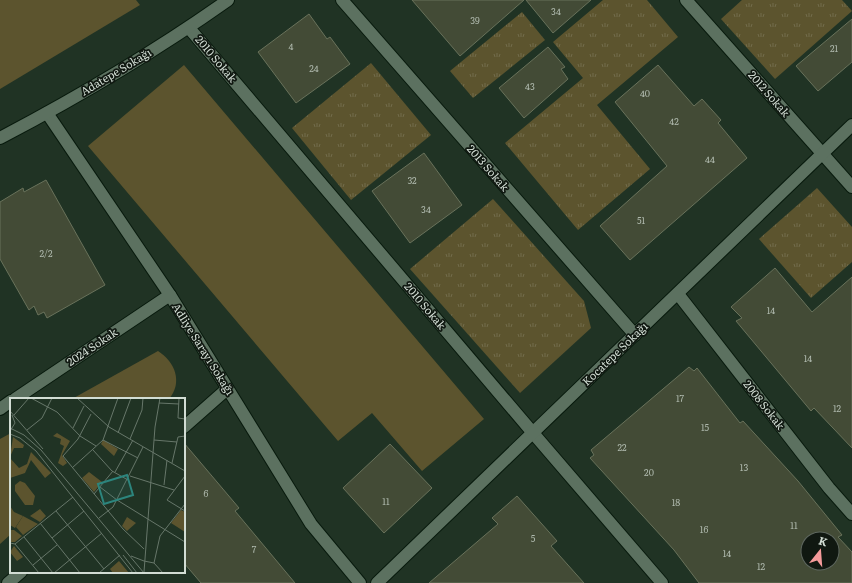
<svg xmlns="http://www.w3.org/2000/svg" width="852" height="583" font-family="Literata,serif">
	<defs>
		<pattern id="grass-tufts" width="24" height="20" patternUnits="userSpaceOnUse"><rect width="24" height="20" fill="#5c542e"/><path d="M3 7l-1-3M5 7V3M7 7l1-3M15 17l-1-3M17 17v-4M19 17l1-3" fill="none" stroke="#726c4b"/></pattern>
	</defs>
	<rect width="100%" height="100%" fill="#203324"/>
	<g fill="url(#grass-tufts)">
		<path d="M 603,0 L 647,0 L 678,37 L 597,105 L 650,169 L 578,230 L 505,143 L 583,78 L 553,42 Z"/>
		<path d="M 742,0 L 842,0 L 852,11 L 775,79 L 721,19 Z"/>
		<path d="M 522,12 L 545,40 L 473,98 L 450,71 Z"/>
		<path d="M 371,63 L 431,135 L 351,200 L 292,128 Z"/>
		<path d="M 817,188 L 852,227 L 852,262 L 811,298 L 759,239 Z"/>
		<path d="M 493,199 L 584,301 L 591,328 L 520,393 L 410,269 Z"/>
	</g>
	<g fill="#5c542e">
		<path d="M 0,0 L 136,0 L 140,5 L 0,89 Z"/>
		<path d="M 184,65 L 484,419 L 422,471 L 372,413 L 338,441 L 88,146 Z"/>
		<path d="M 158,351 C 175,362 183,382 169,399 L 72,399 Z"/>
		<path d="M 11,433 L 11,534 L 0,544 L 0,439 Z"/>
	</g>
	<g fill="#434b36" stroke="#69725b" fill-rule="evenodd">
		<path d="M 412,0 L 524,0 L 460,56 Z"/>
		<path d="M 526,0 L 591,0 L 553,33 Z"/>
		<path d="M 309,14 L 327,39 L 330,37 L 350,64 L 296,103 L 258,52 Z"/>
		<path d="M 852,19 L 852,62 L 818,91 L 796,66 Z"/>
		<path d="M 548,47 L 565,67 L 561,69 L 568,79 L 524,118 L 499,88 Z"/>
		<path d="M 658,65 L 694,106 L 702,99 L 721,120 L 718,123 L 747,158 L 630,260 L 600,226 L 667,166 L 615,102 Z"/>
		<path d="M 424,153 L 462,205 L 410,243 L 372,191 Z"/>
		<path d="M 46,180 L 105,285 L 47,318 L 44,312 L 38,315 L 34,306 L 29,310 L 0,259 L 0,202 L 23,188 L 24,192 Z"/>
		<path d="M 775,268 L 812,312 L 852,277 L 852,448 L 814,408 L 811,411 L 736,321 L 742,318 L 731,307 Z"/>
		<path d="M 689,367 L 694,371 L 697,368 L 740,423 L 743,421 L 798,481 L 842,535 L 838,537 L 852,552 L 852,583 L 699,583 L 674,550 L 590,458 L 594,455 L 591,450 ZM 808,539 L 832,539 L 832,563 L 808,563 Z"/>
		<path d="M 184,443 L 239,508 L 235,511 L 295,583 L 201,583 L 184,563 Z"/>
		<path d="M 390,444 L 432,488 L 384,533 L 343,488 Z"/>
		<path d="M 517,496 L 557,541 L 551,546 L 584,583 L 429,583 L 498,524 L 492,518 Z"/>
	</g>
	<g fill="none" stroke-linecap="round" stroke-linejoin="round">
		<defs>
			<g id="minor">
				<path d="M 342,0 L 635,335"/>
				<path d="M 686,0 L 852,187"/>
				<path d="M 189,28 L 533,433 L 662,583"/>
				<path d="M 47,113 L 170,295 L 311,524 L 360,583"/>
				<path d="M 0,138 C 78,97 156,51 228,0"/>
				<path d="M 678,294 L 829,488 L 852,514"/>
				<path d="M 15,399 L 170,295"/>
				<path d="M 0,409 L 11,401"/>
				<path d="M 184,427 L 227,389"/>
				<path d="M 8,583 L 21,572"/>
				<path d="M 377,583 L 852,125"/>
			</g>
		</defs>
		<use href="#minor" stroke="#081a0d" stroke-width="14"/>
		<use href="#minor" stroke="#5c7160" stroke-width="12"/>
	</g>
	<g text-anchor="middle" stroke-width="3.5" stroke-linejoin="round" paint-order="stroke">
		<g font-size="9" fill="#aeb8ac">
			<text x="556" y="15">34</text>
			<text x="475" y="24">39</text>
			<text x="291" y="50">4</text>
			<text x="834" y="52">21</text>
			<text x="314" y="72">24</text>
			<text x="530" y="90">43</text>
			<text x="645" y="97">40</text>
			<text x="674" y="125">42</text>
			<text x="710" y="163">44</text>
			<text x="412" y="184">32</text>
			<text x="426" y="213">34</text>
			<text x="641" y="224">51</text>
			<text x="46" y="257">2/2</text>
			<text x="771" y="314">14</text>
			<text x="808" y="362">14</text>
			<text x="680" y="402">17</text>
			<text x="837" y="412">12</text>
			<text x="705" y="431">15</text>
			<text x="622" y="451">22</text>
			<text x="744" y="471">13</text>
			<text x="649" y="476">20</text>
			<text x="206" y="497">6</text>
			<text x="386" y="505">11</text>
			<text x="676" y="506">18</text>
			<text x="794" y="529">11</text>
			<text x="704" y="533">16</text>
			<text x="533" y="542">5</text>
			<text x="254" y="553">7</text>
			<text x="727" y="557">14</text>
			<text x="761" y="570">12</text>
		</g>
		<g font-size="11" fill="#d2ddd4" stroke="#101811">
			<text transform="translate(216 59) rotate(50)" y="4">2010 Sokak</text>
			<text transform="translate(116 72) rotate(-31)" y="4">Adatepe Sokağı</text>
			<text transform="translate(769 94) rotate(49)" y="4">2012 Sokak</text>
			<text transform="translate(488 168) rotate(49)" y="4">2013 Sokak</text>
			<text transform="translate(425 306) rotate(50)" y="4">2010 Sokak</text>
			<text transform="translate(92 347) rotate(-34)" y="4">2024 Sokak</text>
			<text transform="translate(203 349) rotate(58)" y="4">Adliye Sarayı Sokağı</text>
			<text transform="translate(615 354) rotate(-44)" y="4">Kocatepe Sokağı</text>
			<text transform="translate(764 405) rotate(52)" y="4">2008 Sokak</text>
		</g>
	</g>
	<g transform="translate(10 398)">
		<rect width="175" height="175" fill="#203324"/>
		<path d="M 47,35 L 60,43 L 52,57 L 57,65 L 53,68 L 48,65 L 54,48 L 50,46 L 51,41 L 43,38 ZM 3,39 L 14,47 L 13,50 L 4,50 L 0,59 ZM 21,54 L 41,75 L 35,80 L 21,62 L 15,75 L 0,80 L 0,60 L 9,70 L 17,66 ZM 0,108 L 4,114 L 13,118 L 5,130 L 0,127 ZM 30,111 L 36,118 L 30,124 L 20,118 ZM 171,112 L 175,114 L 175,134 L 161,125 ZM 117,119 L 126,125 L 117,133 L 112,128 ZM 0,132 L 4,132 L 12,138 L 5,144 L 0,144 ZM 4,148 L 13,159 L 7,163 L 0,154 Z" fill="#5c542e"/>
		<path d="M 93,42 L 108,51 L 104,58 L 91,46 ZM 79,74 L 92,84 L 84,94 L 72,80 ZM 10,83 L 15,85 L 25,98 L 23,107 L 15,107 L 5,93 L 5,87 ZM 13,118 L 28,126 L 13,137 L 6,129 ZM 109,163 L 119,175 L 103,175 L 100,171 Z" fill="#5c542e"/>
		<path fill="none" stroke="#67776a" stroke-width="1" d="M 21,0 L 47,14 L 70,38 L 86,48M 67,0 L 99,29 L 175,73M 169,0 L 168,20 L 175,21M 149,5 L 169,6M 0,13 L 33,51M 81,16 L 68,41 L 53,58 L 113,131 L 134,151M 4,17 L 19,0M 0,30 L 14,37 L 31,52 L 134,175M 63,30 L 74,8M 17,32 L 32,20 L 42,0M 0,33 L 5,25 L 2,17M 108,35 L 121,0M 0,36 L 10,40 L 26,53 L 123,175M 120,41 L 132,12 L 133,0M 93,42 L 128,60M 144,42 L 167,44M 83,52 L 102,73 L 118,82M 162,65 L 168,39 L 175,38M 62,70 L 93,42 L 108,0M 105,74 L 123,42M 120,78 L 164,92M 175,78 L 157,102 L 175,113M 154,87 L 157,62M 90,89 L 107,102 L 175,144 L 175,157M 84,96 L 103,73M 46,113 L 94,171M 89,120 L 103,109 L 133,49M 30,125 L 70,175M 14,139 L 43,175M 42,140 L 74,113M 0,145 L 5,146 L 29,175M 5,146 L 63,99M 113,157 L 127,175M 121,158 L 134,163M 134,163 L 144,165 L 153,175M 144,165 L 150,138 L 175,106M 23,167 L 47,147M 134,174 L 145,29 L 150,0M 44,175 L 92,135M 89,175 L 110,157"/>
		<path fill="#2c857d" fill-opacity="0.15" stroke="#2c857d" stroke-width="2" d="M 117,77 L 123,97 L 94,106 L 88,86 Z"/>
		<rect width="175" height="175" fill="none" stroke="#d2ddd4" stroke-width="2"/>
	</g>
	<g transform="translate(820 551) rotate(17)"><circle r="19" fill="#101811" stroke="#5e675f"/>
	<path d="M0-3L7 15L0 10L-7 15Z" fill="#f59b9b"/>
	<text y="-6" font-size="11" font-weight="bold" text-anchor="middle" fill="#d2ddd4">K</text>
	</g>
</svg>
